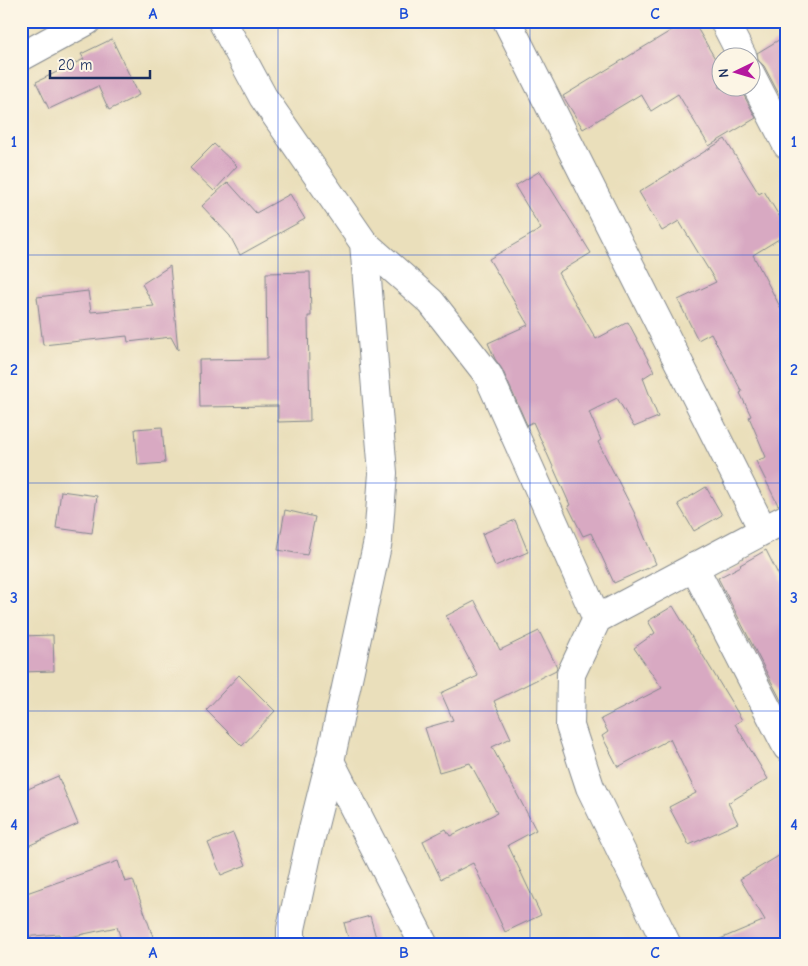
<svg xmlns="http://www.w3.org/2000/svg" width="808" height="966" font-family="'Comic Neue',sans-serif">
	<rect width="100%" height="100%" fill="#fcf5e5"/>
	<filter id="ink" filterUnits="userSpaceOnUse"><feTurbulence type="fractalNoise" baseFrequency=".02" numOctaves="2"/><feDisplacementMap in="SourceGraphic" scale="10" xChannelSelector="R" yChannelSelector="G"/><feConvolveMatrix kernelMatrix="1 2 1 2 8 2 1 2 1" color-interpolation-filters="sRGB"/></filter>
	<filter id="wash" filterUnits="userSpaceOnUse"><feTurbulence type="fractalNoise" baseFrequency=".0096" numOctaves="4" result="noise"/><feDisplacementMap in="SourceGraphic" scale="20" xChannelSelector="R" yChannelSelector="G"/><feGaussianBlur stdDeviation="1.12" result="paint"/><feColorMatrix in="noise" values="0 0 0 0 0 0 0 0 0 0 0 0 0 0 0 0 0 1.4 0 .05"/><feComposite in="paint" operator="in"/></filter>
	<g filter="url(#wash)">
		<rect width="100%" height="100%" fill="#eadfbb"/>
		<g id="blocks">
			<g fill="#d8a9c2">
				<path d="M 687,21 L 693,21 L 720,67 L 720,88 L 740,88 L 756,118 L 709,146 L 678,94 L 651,111 L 641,94 L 583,129 L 563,96 Z"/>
				<path d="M 787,35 L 787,100 L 783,102 L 764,66 L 758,60 L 757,53 Z"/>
				<path d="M 112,39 L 139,95 L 109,110 L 98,86 L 49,109 L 36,82 L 84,59 L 81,54 Z"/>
				<path d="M 725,139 L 759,194 L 764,191 L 787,229 L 787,234 L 753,255 L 787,320 L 787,502 L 778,505 L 756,461 L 766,457 L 749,417 L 751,416 L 740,393 L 742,392 L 711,333 L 698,340 L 678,300 L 716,282 L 679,221 L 662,231 L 639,192 Z"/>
				<path d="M 214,144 L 237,166 L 214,191 L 190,168 Z"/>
				<path d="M 540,171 L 591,253 L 558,273 L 596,339 L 628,322 L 654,371 L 643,378 L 658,417 L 634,427 L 617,398 L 589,412 L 601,440 L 598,442 L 634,512 L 656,564 L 614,583 L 591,533 L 583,536 L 568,506 L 570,505 L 533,422 L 527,425 L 502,369 L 495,359 L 488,343 L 528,325 L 489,259 L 541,229 L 515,186 Z"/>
				<path d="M 228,182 L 256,213 L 290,194 L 305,219 L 240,255 L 230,236 L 202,206 Z"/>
				<path d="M 170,266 L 178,350 L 171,337 L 128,342 L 127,336 L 43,345 L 37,297 L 88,291 L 91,312 L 154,306 L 142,284 Z"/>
				<path d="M 310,272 L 311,316 L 308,316 L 310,421 L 278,422 L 278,406 L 200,407 L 199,360 L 267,359 L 266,273 Z"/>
				<path d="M 162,427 L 165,463 L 138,465 L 135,429 Z"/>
				<path d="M 706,487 L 722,515 L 694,531 L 678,504 Z"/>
				<path d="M 61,491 L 97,496 L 92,533 L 56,528 Z"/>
				<path d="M 285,510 L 315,517 L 307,555 L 278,550 Z"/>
				<path d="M 515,520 L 528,552 L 495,566 L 482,534 Z"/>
				<path d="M 766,550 L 787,592 L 787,712 L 718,578 L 741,566 L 740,565 Z"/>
				<path d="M 475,601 L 500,650 L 539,631 L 557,667 L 556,670 L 494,701 L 511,738 L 492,747 L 536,830 L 508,845 L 541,915 L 505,932 L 473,863 L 441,879 L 423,841 L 446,829 L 450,836 L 497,813 L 470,763 L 439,772 L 425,728 L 453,720 L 441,693 L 478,676 L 446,616 Z"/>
				<path d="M 673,606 L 742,720 L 735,724 L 768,779 L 728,803 L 738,823 L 689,845 L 669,807 L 696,793 L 670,739 L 618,767 L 602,736 L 608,732 L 601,719 L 662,688 L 634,648 L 655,633 L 648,621 Z"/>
				<path d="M 53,635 L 54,671 L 21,672 L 21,636 Z"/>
				<path d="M 239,675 L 275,711 L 242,746 L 206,710 Z"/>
				<path d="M 58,776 L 78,824 L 21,849 L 21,792 Z"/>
				<path d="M 233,833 L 246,865 L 221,875 L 208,843 Z"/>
				<path d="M 787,851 L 787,945 L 706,945 L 765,920 L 740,879 Z"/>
				<path d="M 118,861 L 125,882 L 133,880 L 156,945 L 123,945 L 117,927 L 60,939 L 59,934 L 21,937 L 21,895 Z"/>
				<path d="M 370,916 L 378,945 L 350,945 L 344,923 Z"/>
			</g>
		</g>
	</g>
	<g filter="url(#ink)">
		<use href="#blocks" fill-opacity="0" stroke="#82878c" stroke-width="1"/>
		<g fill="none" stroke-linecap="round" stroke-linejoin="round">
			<defs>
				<g id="street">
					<path d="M 222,21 L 263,97 L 364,243 L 383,473 L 378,541 L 330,761 L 310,841 L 291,929 L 291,945"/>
					<path d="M 507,21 L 763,530"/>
					<path d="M 724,21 L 743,58"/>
					<path d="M 21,57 L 87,21"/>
					<path d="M 750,73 L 787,145"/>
					<path d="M 364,243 L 431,302 L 488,375 L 597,619"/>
					<path d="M 694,567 L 787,747"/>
					<path d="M 330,761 L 424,945"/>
					<path d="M 667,945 L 590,787 L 570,726 L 571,674 L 597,619 L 787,518"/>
				</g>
			</defs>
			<use href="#street" stroke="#82878c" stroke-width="30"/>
			<use href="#street" stroke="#fff" stroke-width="28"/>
		</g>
	</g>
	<path fill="none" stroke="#1d4ed8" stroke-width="1" stroke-opacity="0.55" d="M 278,21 L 278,945M 530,21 L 530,945M 21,255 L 787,255M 21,483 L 787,483M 21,711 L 787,711"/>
	<rect width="808" height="966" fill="none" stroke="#fcf5e5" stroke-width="55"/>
	<g transform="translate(736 72) rotate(265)"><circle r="24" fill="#fcf5e5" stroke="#a2a6af"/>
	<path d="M0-4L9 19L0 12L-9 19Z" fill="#b5179e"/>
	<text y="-8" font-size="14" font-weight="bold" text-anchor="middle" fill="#1b2f5e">N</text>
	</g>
	<path d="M50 70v8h100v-8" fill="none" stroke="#1b2f5e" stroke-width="2.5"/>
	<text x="58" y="70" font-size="15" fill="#1b2f5e" stroke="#fcf5e5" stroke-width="4" paint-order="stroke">20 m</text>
	<rect x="28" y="28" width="752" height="910" fill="none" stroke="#1d4ed8" stroke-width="2"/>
	<g font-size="16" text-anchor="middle" font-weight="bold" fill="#1d4ed8">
		<text x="153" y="19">A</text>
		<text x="404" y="19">B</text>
		<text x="655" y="19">C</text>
		<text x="14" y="147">1</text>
		<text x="794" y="147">1</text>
		<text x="14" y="375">2</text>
		<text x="794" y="375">2</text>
		<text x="14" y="603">3</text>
		<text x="794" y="603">3</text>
		<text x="14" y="830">4</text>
		<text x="794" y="830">4</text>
		<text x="153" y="958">A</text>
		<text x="404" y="958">B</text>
		<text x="655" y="958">C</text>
	</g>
</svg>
